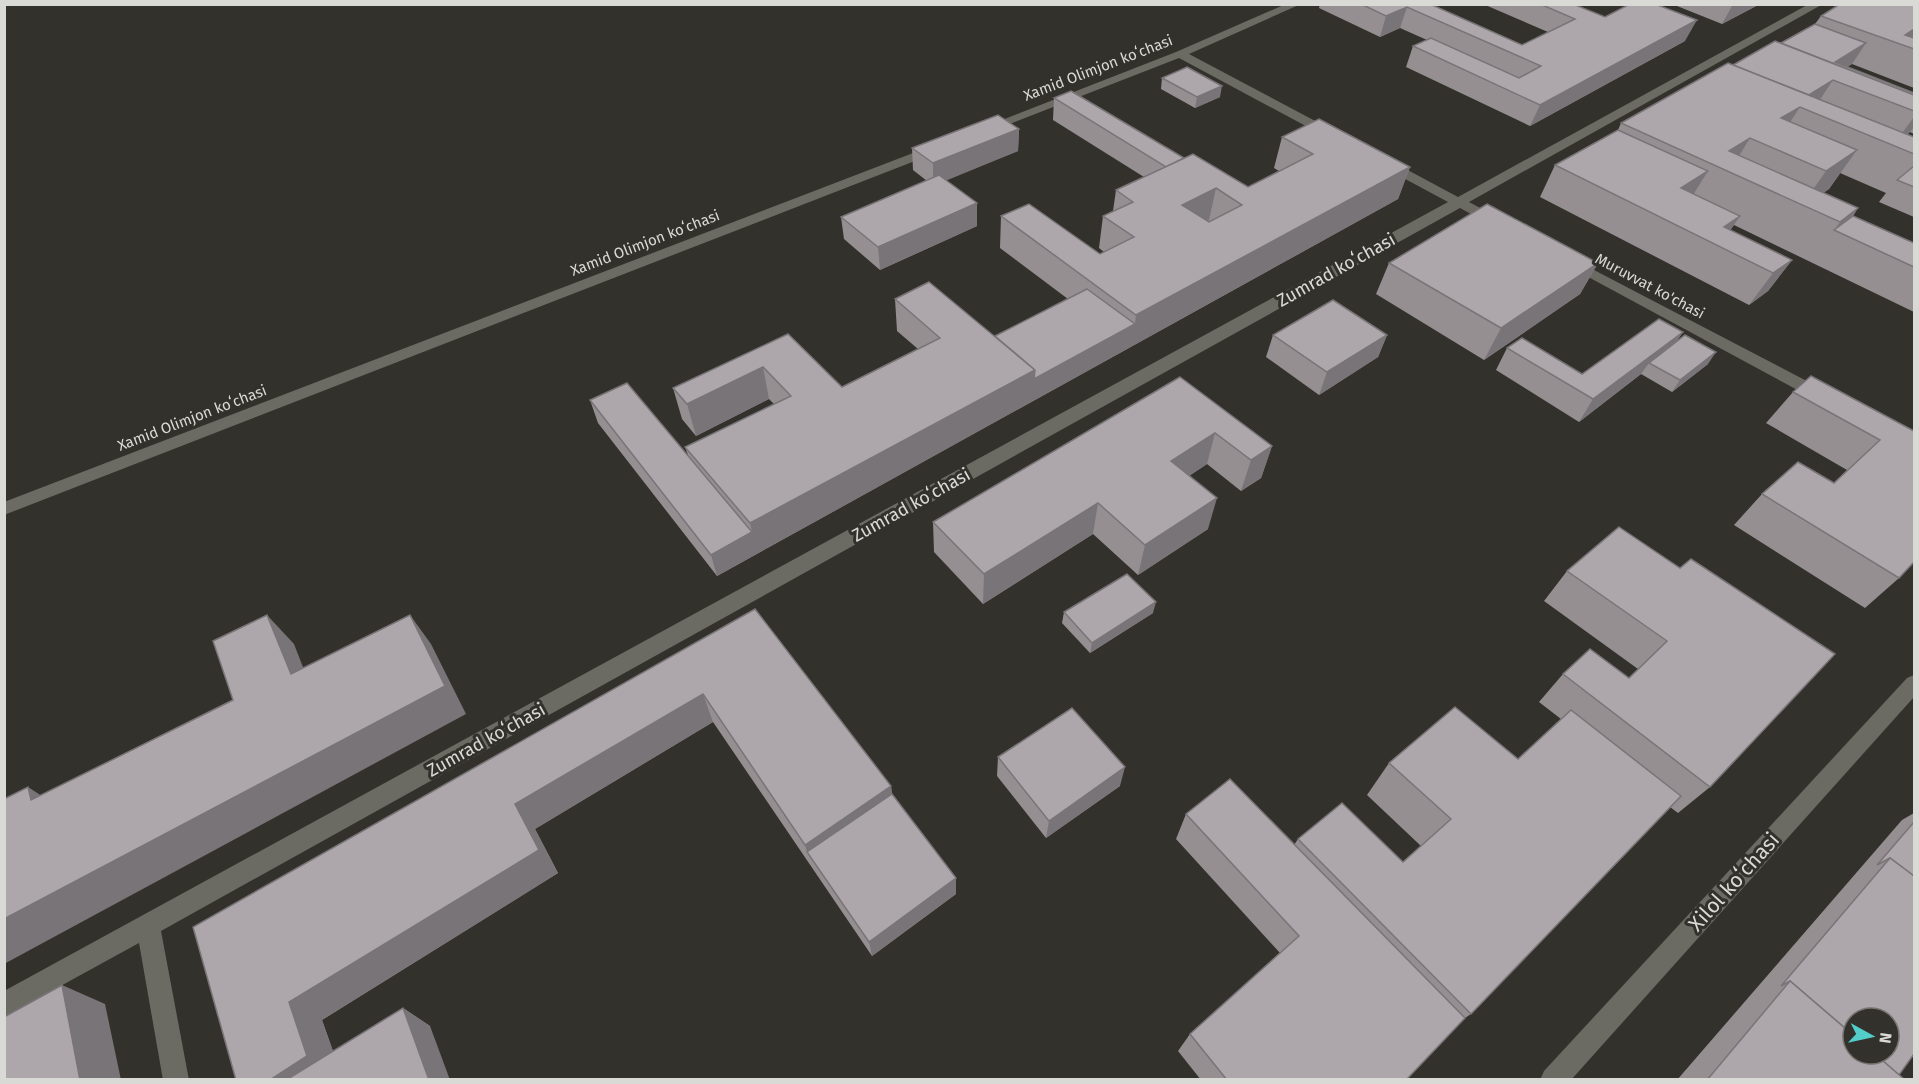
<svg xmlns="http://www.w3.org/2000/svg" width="1919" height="1084" font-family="'Fira Sans',sans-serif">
	<rect width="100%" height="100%" fill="#32312c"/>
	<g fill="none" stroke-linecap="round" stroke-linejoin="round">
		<g fill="#6b6a63" fill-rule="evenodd">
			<path d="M 1286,4 L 1301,4 L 1189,54 L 1336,132 L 1336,138 L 1328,138 L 1179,58 L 989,132 L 981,132 L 979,129 L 1176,52 Z"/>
			<path d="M 1809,4 L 1823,4 L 1469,202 L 1501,219 L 1503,222 L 1501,225 L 1491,225 L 1460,208 L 161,931 L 189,1080 L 163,1080 L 139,943 L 4,1017 L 4,991 L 1448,202 L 1381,166 L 1379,163 L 1381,160 L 1389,160 L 1458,197 Z"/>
			<path d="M 934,145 L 938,146 L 940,149 L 938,152 L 4,515 L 4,502 Z"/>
			<path d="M 1571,258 L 1828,392 L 1830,396 L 1828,400 L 1816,400 L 1566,265 L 1564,262 Z"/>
			<path d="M 1914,675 L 1914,697 L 1571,1080 L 1540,1080 L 1544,1071 L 1907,678 Z"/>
		</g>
	</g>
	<g fill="#958f92">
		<path d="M 1320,4 L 1430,4 L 1522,45 L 1548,32 L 1483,4 L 1573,4 L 1605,17 L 1685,41 L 1530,126 L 1406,67 L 1413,46 L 1427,40 L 1400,28 L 1380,37 L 1319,8 Z"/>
		<path d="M 1672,4 L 1760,4 L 1722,24 Z"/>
		<path d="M 1914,4 L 1914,88 L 1852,64 L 1847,67 L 1914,93 L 1914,134 L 1910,132 L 1907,135 L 1914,137 L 1914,217 L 1879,202 L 1886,193 L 1840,173 L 1829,189 L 1823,193 L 1858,208 L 1853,216 L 1914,243 L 1914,312 L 1734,225 L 1730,230 L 1792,260 L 1768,291 L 1749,305 L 1540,197 L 1555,165 L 1618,130 L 1621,123 L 1733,65 L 1781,43 L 1815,24 L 1821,16 Z"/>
		<path d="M 1162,78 L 1220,97 L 1195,108 L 1161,89 Z"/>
		<path d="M 1054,98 L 1184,158 L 1248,187 L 1279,171 L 1274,168 L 1282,137 L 1410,167 L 1398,199 L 717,576 L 598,423 L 590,400 L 688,455 L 685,447 L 774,404 L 769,399 L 696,436 L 682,419 L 673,388 L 788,334 L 842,387 L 918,349 L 897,331 L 895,299 L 995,336 L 1068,299 L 1000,248 L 1001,216 L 1100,254 L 1104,252 L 1099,248 L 1103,216 L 1113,211 L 1116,190 L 1144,177 L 1053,120 Z"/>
		<path d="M 1019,129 L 1018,151 L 946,180 L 977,226 L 880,270 L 844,239 L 841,217 L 927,181 L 913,170 L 912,148 Z"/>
		<path d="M 1389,263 L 1598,263 L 1580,294 L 1484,360 L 1376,294 Z"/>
		<path d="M 1683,332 L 1676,342 L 1708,364 L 1672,392 L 1641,374 L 1579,422 L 1496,370 L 1507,348 L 1582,374 Z"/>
		<path d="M 1273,335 L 1387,335 L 1378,357 L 1319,395 L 1266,357 Z"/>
		<path d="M 1180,377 L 1272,446 L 1261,478 L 1241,491 L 1207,464 L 1189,476 L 1208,529 L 1138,575 L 1093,534 L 983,604 L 934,552 L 933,522 Z"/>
		<path d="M 1793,392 L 1914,431 L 1899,578 L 1865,608 L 1734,525 L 1762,494 L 1834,483 L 1847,470 L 1766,423 Z"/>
		<path d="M 1680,568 L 1710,787 L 1678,813 L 1670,807 L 1471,1014 L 1465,1018 L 1406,1080 L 1201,1080 L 1178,1051 L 1190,1034 L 1280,953 L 1176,839 L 1186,814 L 1294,845 L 1298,839 L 1403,862 L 1421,846 L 1367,795 L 1389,763 L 1518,759 L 1561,719 L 1539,702 L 1563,674 L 1629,678 L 1638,669 L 1544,601 L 1567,571 Z"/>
		<path d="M 755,609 L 891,786 L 892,794 L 956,878 L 956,894 L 872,956 L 713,722 L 535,829 L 558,873 L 322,1020 L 333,1051 L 403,1008 L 430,1026 L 236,1080 Z"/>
		<path d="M 1064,612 L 1153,613 L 1090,653 L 1062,623 Z"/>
		<path d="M 998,757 L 1120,786 L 1046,838 L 997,776 Z"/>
		<path d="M 1914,813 L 1914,1054 L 1899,1075 L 1905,1080 L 1677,1080 L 1902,820 Z"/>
	</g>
	<g fill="#797477">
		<path d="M 1733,4 L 1760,4 L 1722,24 Z"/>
		<path d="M 1407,7 L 1400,28 L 1380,37 L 1386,16 Z"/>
		<path d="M 1697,20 L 1685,41 L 1530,126 L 1540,105 Z"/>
		<path d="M 1914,29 L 1914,34 L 1906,46 L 1905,35 Z"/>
		<path d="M 1866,43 L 1852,64 L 1834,75 L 1835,62 Z"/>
		<path d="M 1833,80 L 1813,110 L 1800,107 L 1775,145 L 1781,118 L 1800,100 Z"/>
		<path d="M 1222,86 L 1220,97 L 1195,108 L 1197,97 Z"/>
		<path d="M 1914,117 L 1914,127 L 1910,132 L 1894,144 Z"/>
		<path d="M 1019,129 L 1018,151 L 933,186 L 933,163 Z"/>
		<path d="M 1750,138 L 1729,172 L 1729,151 Z"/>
		<path d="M 1857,150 L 1829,189 L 1804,206 L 1802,205 L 1826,171 Z"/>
		<path d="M 1410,167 L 1398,199 L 717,576 L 711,555 L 752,532 L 750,523 L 1035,370 L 1135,324 L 1136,315 Z"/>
		<path d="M 1708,171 L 1688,203 L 1662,220 L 1681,188 Z"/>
		<path d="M 1216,188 L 1209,220 L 1176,237 L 1182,205 Z"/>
		<path d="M 977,203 L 977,226 L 880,270 L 878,247 Z"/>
		<path d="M 1858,208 L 1840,232 L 1834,230 L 1840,222 Z"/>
		<path d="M 1740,216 L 1719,247 L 1724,227 Z"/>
		<path d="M 1792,260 L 1768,291 L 1749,305 L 1773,273 Z"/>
		<path d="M 1598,263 L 1580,294 L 1484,360 L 1501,328 Z"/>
		<path d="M 1683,332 L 1667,354 L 1649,363 L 1641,374 L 1579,422 L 1593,399 Z"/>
		<path d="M 1387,335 L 1378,357 L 1319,395 L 1327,372 Z"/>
		<path d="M 1716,352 L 1708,364 L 1672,392 L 1680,380 Z"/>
		<path d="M 763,367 L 769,399 L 696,436 L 687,404 Z"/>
		<path d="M 1215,433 L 1207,464 L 1164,492 L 1171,461 Z"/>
		<path d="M 1272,446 L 1261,478 L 1241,491 L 1251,460 Z"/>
		<path d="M 1217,498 L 1208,529 L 1138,575 L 1145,545 Z"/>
		<path d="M 1098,503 L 1093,534 L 983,604 L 984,574 Z"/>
		<path d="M 1156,602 L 1153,613 L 1090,653 L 1092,643 Z"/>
		<path d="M 267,615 L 294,644 L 317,703 L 291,674 Z"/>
		<path d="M 410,615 L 431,644 L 466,714 L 4,964 L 4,919 Z"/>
		<path d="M 703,694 L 713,722 L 535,829 L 558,873 L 322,1020 L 340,1072 L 328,1080 L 270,1080 L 289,1002 L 515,804 Z"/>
		<path d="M 1125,767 L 1120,786 L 1046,838 L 1049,821 Z"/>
		<path d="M 891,786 L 894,812 L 807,852 L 805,845 Z"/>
		<path d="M 28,787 L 68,813 L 31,800 Z"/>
		<path d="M 956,878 L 956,894 L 872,956 L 869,942 Z"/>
		<path d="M 62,985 L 105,1004 L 121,1080 L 80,1080 Z"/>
		<path d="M 403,1008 L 430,1026 L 450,1080 L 429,1080 Z"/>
	</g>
	<g fill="#ada6aa" stroke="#797477" stroke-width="1.5" fill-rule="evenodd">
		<path d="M 1361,4 L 1430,4 L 1522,45 L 1575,19 L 1540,4 L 1573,4 L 1605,17 L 1630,4 L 1655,4 L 1697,20 L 1540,105 L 1413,46 L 1431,38 L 1519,78 L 1541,66 L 1407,7 L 1386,16 Z"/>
		<path d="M 1840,4 L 1914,4 L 1914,29 L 1905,35 L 1914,38 L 1914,49 L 1821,16 Z"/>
		<path d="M 1815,24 L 1866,43 L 1835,62 L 1914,93 L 1914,95 L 1781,43 Z"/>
		<path d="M 1775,41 L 1914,95 L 1914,111 L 1833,80 L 1809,95 L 1733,65 Z"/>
		<path d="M 1728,63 L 1914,137 L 1914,154 L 1800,107 L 1781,118 L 1857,150 L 1826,171 L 1750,138 L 1729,151 L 1858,208 L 1840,222 L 1621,123 Z"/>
		<path d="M 1187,67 L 1222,86 L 1197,97 L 1162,78 Z"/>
		<path d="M 1071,91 L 1184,158 L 1166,167 L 1054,98 Z"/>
		<path d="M 998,115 L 1019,129 L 933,163 L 912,148 Z"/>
		<path d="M 1319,119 L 1410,167 L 1136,315 L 1001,216 L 1029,204 L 1100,254 L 1134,237 L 1103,216 L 1133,202 L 1116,190 L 1193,154 L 1248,187 L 1313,154 L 1282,137 ZM 1216,188 L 1242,205 L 1209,222 L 1182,205 Z"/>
		<path d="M 1618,130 L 1708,171 L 1681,188 L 1740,216 L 1724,227 L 1792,260 L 1773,273 L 1555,165 Z"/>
		<path d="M 1914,166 L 1914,187 L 1897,180 Z"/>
		<path d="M 939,175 L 977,203 L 878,247 L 841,217 Z"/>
		<path d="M 1487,204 L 1598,263 L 1501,328 L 1389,263 Z"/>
		<path d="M 1853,216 L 1914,243 L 1914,267 L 1834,230 Z"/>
		<path d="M 929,282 L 1035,370 L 750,523 L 685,447 L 791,396 L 763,367 L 687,404 L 673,388 L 788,334 L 842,387 L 940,338 L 895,299 Z"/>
		<path d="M 1087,289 L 1135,324 L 1034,379 L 1035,370 L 995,336 Z"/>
		<path d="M 1333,300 L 1387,335 L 1327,372 L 1273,335 Z"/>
		<path d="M 1659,319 L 1683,332 L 1593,399 L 1507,348 L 1522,338 L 1582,374 Z"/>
		<path d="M 1685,335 L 1716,352 L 1680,380 L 1649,363 Z"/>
		<path d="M 1811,376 L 1914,431 L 1914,562 L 1899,578 L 1762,494 L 1798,462 L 1834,483 L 1880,440 L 1793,392 Z"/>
		<path d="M 1180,377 L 1272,446 L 1251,460 L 1215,433 L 1171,461 L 1217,498 L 1145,545 L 1098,503 L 984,574 L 933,522 Z"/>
		<path d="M 627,383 L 752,532 L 711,555 L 590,400 Z"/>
		<path d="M 1619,527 L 1680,568 L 1691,559 L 1835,654 L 1710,787 L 1563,674 L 1590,649 L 1629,678 L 1667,641 L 1567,571 Z"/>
		<path d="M 1127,574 L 1156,602 L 1092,643 L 1064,612 Z"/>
		<path d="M 755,609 L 891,786 L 805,845 L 703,694 L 515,804 L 539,850 L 289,1002 L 307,1056 L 270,1080 L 236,1080 L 193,927 Z"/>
		<path d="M 267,615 L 291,674 L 410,615 L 445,686 L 4,919 L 4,799 L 28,787 L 31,800 L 233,700 L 213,641 Z"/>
		<path d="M 1455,707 L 1518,759 L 1571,710 L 1681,796 L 1471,1014 L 1298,839 L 1342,803 L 1403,862 L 1451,819 L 1389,763 Z"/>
		<path d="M 1072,708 L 1125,767 L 1049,821 L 998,757 Z"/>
		<path d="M 1230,779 L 1465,1018 L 1406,1080 L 1227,1080 L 1190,1034 L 1299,936 L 1186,814 Z"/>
		<path d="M 892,794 L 956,878 L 869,942 L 807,852 Z"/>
		<path d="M 1914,822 L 1914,876 L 1890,858 L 1877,865 Z"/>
		<path d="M 1890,858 L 1914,876 L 1914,1054 L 1899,1075 L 1875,1054 L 1889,1054 L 1889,1018 L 1853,1018 L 1853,1035 L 1790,981 L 1781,986 Z"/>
		<path d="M 1790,981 L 1853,1035 L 1853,1054 L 1875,1054 L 1905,1080 L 1707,1080 Z"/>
		<path d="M 62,985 L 80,1080 L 4,1080 L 4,1017 Z"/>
		<path d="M 403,1008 L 429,1080 L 286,1080 Z"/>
	</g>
	<g text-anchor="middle" stroke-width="6" stroke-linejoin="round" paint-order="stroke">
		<g font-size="15" fill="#d9d9d5" stroke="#32312c">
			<text transform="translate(1098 68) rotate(-21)" y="5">Xamid Olimjon koʻchasi</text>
			<text transform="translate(645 243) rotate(-21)" y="5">Xamid Olimjon koʻchasi</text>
			<text transform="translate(1650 286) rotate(28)" y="5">Muruvvat ko'chasi</text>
			<text transform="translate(192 418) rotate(-21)" y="5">Xamid Olimjon koʻchasi</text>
		</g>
		<g font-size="18" fill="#d9d9d5" stroke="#32312c">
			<text transform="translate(1336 270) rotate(-29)" y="6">Zumrad koʻchasi</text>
			<text transform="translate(911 505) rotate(-29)" y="6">Zumrad koʻchasi</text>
			<text transform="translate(486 740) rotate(-29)" y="6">Zumrad koʻchasi</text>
		</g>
		<g font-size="21" fill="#d9d9d5" stroke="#32312c">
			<text transform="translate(1734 882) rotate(-48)" y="7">Xilol koʻchasi</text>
		</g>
	</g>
	<rect width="1919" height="1084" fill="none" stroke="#d9d9d5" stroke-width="12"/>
	<g transform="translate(1871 1036) rotate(98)"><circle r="28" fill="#32312c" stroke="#757470" stroke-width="1.5"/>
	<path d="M0-4.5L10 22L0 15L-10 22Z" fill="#53cdca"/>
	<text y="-9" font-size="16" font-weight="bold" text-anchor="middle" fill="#d9d9d5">N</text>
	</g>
</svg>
